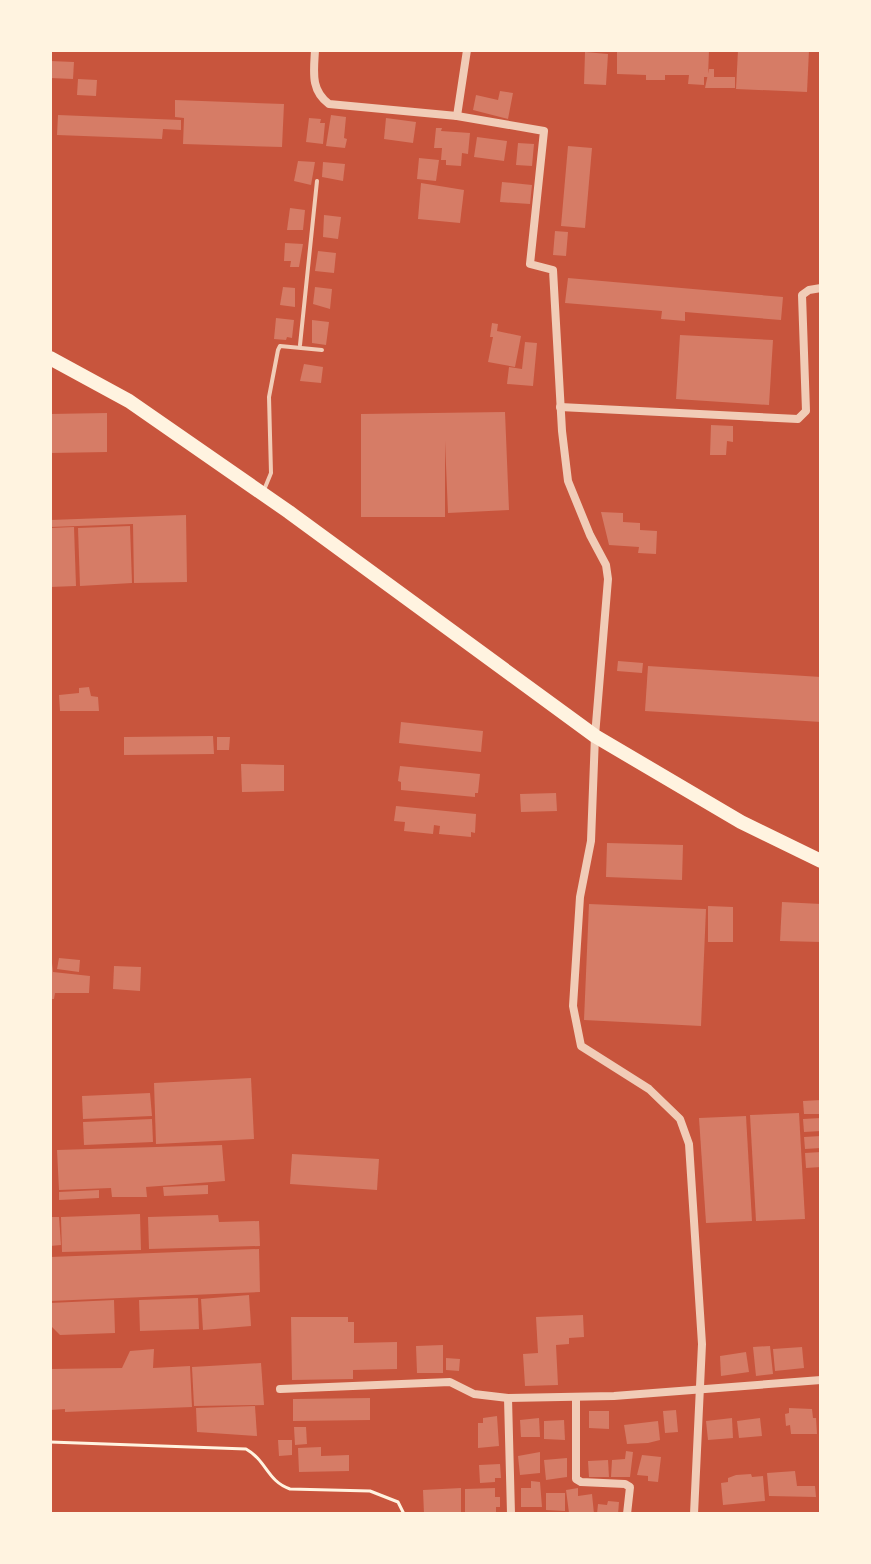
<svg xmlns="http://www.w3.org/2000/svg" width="871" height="1564" font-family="Lato,sans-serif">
	<rect width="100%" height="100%" fill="#c8553d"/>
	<g fill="#d67c66">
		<path d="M 617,50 L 709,50 L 708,77 L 704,77 L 704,85 L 688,84 L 689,75 L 665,75 L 665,80 L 646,80 L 646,75 L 617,74 Z"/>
		<path d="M 738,50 L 809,50 L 807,92 L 736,89 Z"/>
		<path d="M 585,52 L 608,54 L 606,85 L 584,84 Z"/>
		<path d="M 50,61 L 74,62 L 73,79 L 50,78 Z"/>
		<path d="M 709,69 L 714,69 L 714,77 L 735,77 L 735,88 L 705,88 Z"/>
		<path d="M 78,79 L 97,80 L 96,96 L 77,95 Z"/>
		<path d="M 500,91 L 513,93 L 508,119 L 473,110 L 476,95 L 498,100 Z"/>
		<path d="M 175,100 L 284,104 L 282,147 L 183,144 L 184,118 L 175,117 Z"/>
		<path d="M 58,115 L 181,120 L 181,130 L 163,129 L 162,139 L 57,135 Z"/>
		<path d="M 331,115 L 346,117 L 344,138 L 347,139 L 345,148 L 326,146 Z"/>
		<path d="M 309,118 L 321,119 L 320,123 L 325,123 L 323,144 L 306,142 Z"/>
		<path d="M 386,118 L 416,122 L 413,143 L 384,139 Z"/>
		<path d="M 436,128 L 442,128 L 441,131 L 470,133 L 468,154 L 462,153 L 461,166 L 446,165 L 446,160 L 441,160 L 442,148 L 434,148 Z"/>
		<path d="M 477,137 L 507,141 L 504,161 L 474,157 Z"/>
		<path d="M 518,143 L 534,144 L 532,166 L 516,165 Z"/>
		<path d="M 568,146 L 592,148 L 585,228 L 561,226 Z"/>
		<path d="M 419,158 L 439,160 L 436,181 L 417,179 Z"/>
		<path d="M 298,161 L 315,162 L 311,185 L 294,181 Z"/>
		<path d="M 323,162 L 345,164 L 343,181 L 322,177 Z"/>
		<path d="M 502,182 L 532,185 L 530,204 L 500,202 Z"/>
		<path d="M 421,183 L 464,190 L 460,223 L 418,219 Z"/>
		<path d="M 290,208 L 305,210 L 303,230 L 287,230 Z"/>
		<path d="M 324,215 L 341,217 L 338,239 L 323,237 Z"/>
		<path d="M 555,231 L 568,232 L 566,256 L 553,255 Z"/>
		<path d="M 285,243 L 303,244 L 299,267 L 290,267 L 291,261 L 284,261 Z"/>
		<path d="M 318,251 L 336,253 L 334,273 L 315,271 Z"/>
		<path d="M 568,278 L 783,297 L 781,320 L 685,312 L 685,321 L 661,319 L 662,311 L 565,303 Z"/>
		<path d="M 283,287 L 295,288 L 295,307 L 280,305 Z"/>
		<path d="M 315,287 L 332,289 L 330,309 L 313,304 Z"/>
		<path d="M 276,318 L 294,320 L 292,338 L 287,337 L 286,340 L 274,339 Z"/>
		<path d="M 312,320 L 329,322 L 326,345 L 312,343 Z"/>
		<path d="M 492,323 L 498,324 L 497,331 L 521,336 L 515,367 L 488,362 L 493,337 L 490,337 Z"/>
		<path d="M 680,335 L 773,340 L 769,405 L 676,399 Z"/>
		<path d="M 525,342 L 537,343 L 533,386 L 507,384 L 509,367 L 522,369 Z"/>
		<path d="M 304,364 L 323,367 L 321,383 L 300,381 Z"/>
		<path d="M 505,412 L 509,510 L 448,513 L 445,441 L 445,517 L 361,517 L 361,414 Z"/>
		<path d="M 107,413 L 107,452 L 50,453 L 50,414 Z"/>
		<path d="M 711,425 L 733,426 L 733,442 L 727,441 L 726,455 L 710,455 Z"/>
		<path d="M 601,512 L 623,513 L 623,522 L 640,523 L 640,530 L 657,531 L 656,554 L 638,553 L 639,547 L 609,545 Z"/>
		<path d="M 186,515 L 187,582 L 134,583 L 133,524 L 50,527 L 50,520 Z"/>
		<path d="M 130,526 L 132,583 L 80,586 L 78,528 Z"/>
		<path d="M 74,527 L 76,586 L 50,587 L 50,528 Z"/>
		<path d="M 618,661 L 643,663 L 642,673 L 617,671 Z"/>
		<path d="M 648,666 L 821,677 L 821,722 L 645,711 Z"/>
		<path d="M 89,687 L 91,696 L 98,697 L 99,711 L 60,711 L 59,695 L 79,693 L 79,688 Z"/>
		<path d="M 401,722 L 483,731 L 481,752 L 399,743 Z"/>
		<path d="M 213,736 L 214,754 L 124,755 L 124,737 Z"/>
		<path d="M 217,737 L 230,737 L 229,750 L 217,750 Z"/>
		<path d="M 241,764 L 284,765 L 284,791 L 242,792 Z"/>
		<path d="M 400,766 L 480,774 L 478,793 L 475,793 L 475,797 L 401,790 L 401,782 L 398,781 Z"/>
		<path d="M 556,793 L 557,811 L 521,812 L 520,794 Z"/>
		<path d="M 396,806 L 476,814 L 475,833 L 471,832 L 471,837 L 439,834 L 440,826 L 434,825 L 433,834 L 404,831 L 405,822 L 394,821 Z"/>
		<path d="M 607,843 L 683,845 L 682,880 L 606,877 Z"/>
		<path d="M 782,902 L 821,904 L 821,942 L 780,941 Z"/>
		<path d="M 589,904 L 706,909 L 701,1026 L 584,1020 Z"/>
		<path d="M 708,906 L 733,907 L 733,942 L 708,942 Z"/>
		<path d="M 59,958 L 80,960 L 79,972 L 57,969 Z"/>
		<path d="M 50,963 L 52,963 L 53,972 L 90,976 L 89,993 L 55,993 L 54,999 L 50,999 Z"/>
		<path d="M 114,966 L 141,967 L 140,991 L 113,989 Z"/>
		<path d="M 251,1078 L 254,1139 L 156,1144 L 154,1083 Z"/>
		<path d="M 150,1093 L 152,1116 L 83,1119 L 82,1096 Z"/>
		<path d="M 821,1100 L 821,1114 L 804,1114 L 803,1101 Z"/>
		<path d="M 799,1113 L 805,1219 L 756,1221 L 750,1115 Z"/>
		<path d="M 746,1116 L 752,1221 L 706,1223 L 699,1118 Z"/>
		<path d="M 821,1118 L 821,1131 L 804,1132 L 803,1119 Z"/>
		<path d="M 152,1119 L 153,1142 L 84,1145 L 83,1122 Z"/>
		<path d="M 821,1136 L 821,1148 L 805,1149 L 804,1137 Z"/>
		<path d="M 222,1145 L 225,1181 L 146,1187 L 147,1197 L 112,1197 L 111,1188 L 59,1190 L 57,1150 Z"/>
		<path d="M 821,1152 L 821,1167 L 806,1168 L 805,1153 Z"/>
		<path d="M 292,1154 L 379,1159 L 377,1190 L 290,1184 Z"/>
		<path d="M 208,1185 L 208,1194 L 164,1196 L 163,1187 Z"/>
		<path d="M 99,1190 L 99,1198 L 59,1200 L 59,1192 Z"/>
		<path d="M 140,1214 L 141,1250 L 62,1252 L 61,1217 Z"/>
		<path d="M 218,1215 L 219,1222 L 259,1221 L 260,1246 L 149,1249 L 148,1217 Z"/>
		<path d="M 52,1217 L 59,1217 L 61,1245 L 50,1246 Z"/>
		<path d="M 259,1249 L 260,1292 L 50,1301 L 50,1257 Z"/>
		<path d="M 249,1295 L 251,1326 L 203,1330 L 201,1299 Z"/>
		<path d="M 198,1298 L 199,1329 L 140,1331 L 139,1300 Z"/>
		<path d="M 114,1300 L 115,1333 L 60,1335 L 51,1326 L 50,1303 Z"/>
		<path d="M 583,1315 L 584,1337 L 569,1338 L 569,1344 L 556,1345 L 558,1385 L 525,1386 L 523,1354 L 538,1353 L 536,1317 Z"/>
		<path d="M 291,1317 L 348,1317 L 348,1322 L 354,1322 L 354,1343 L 397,1342 L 397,1369 L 353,1370 L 353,1379 L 292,1380 Z"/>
		<path d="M 443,1345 L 443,1373 L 417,1373 L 416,1346 Z"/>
		<path d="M 770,1346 L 773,1374 L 756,1376 L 753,1347 Z"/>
		<path d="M 802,1347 L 804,1368 L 775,1371 L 773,1349 Z"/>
		<path d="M 154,1349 L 153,1368 L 190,1366 L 192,1407 L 65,1412 L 65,1409 L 50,1410 L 50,1369 L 122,1368 L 130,1351 Z"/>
		<path d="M 746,1352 L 749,1372 L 721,1376 L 720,1356 Z"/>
		<path d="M 446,1358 L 460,1359 L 459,1371 L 446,1370 Z"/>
		<path d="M 261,1363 L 264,1405 L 194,1406 L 192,1367 Z"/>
		<path d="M 370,1398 L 370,1420 L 293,1421 L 293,1399 Z"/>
		<path d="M 255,1406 L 257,1436 L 197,1432 L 196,1408 Z"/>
		<path d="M 789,1408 L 812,1409 L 813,1418 L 816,1418 L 817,1434 L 791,1434 L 790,1425 L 786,1426 L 785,1414 L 789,1413 Z"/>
		<path d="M 676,1410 L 678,1432 L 665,1433 L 663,1411 Z"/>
		<path d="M 589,1411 L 609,1411 L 609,1429 L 589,1428 Z"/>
		<path d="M 497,1416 L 499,1446 L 478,1448 L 478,1423 L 483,1423 L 483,1418 Z"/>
		<path d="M 539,1418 L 540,1437 L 521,1437 L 520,1420 Z"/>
		<path d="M 732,1418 L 733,1438 L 708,1440 L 706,1421 Z"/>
		<path d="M 760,1418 L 762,1436 L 739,1438 L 737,1421 Z"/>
		<path d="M 564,1420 L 565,1440 L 544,1439 L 544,1421 Z"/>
		<path d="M 658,1421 L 660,1440 L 648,1443 L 627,1444 L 624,1425 Z"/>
		<path d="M 294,1427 L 306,1427 L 307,1444 L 295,1445 Z"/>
		<path d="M 278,1440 L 292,1440 L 292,1455 L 279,1456 Z"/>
		<path d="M 321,1447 L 321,1456 L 349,1455 L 349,1471 L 299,1472 L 298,1448 Z"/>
		<path d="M 626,1451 L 633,1452 L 630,1477 L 611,1477 L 612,1460 L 625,1459 Z"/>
		<path d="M 540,1452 L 540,1473 L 520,1475 L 518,1456 Z"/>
		<path d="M 642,1455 L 661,1457 L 658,1482 L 648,1481 L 648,1476 L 637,1475 Z"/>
		<path d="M 567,1458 L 567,1477 L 546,1480 L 544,1460 Z"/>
		<path d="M 608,1460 L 609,1477 L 589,1477 L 588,1461 Z"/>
		<path d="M 500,1464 L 501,1478 L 495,1478 L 495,1482 L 480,1483 L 479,1465 Z"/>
		<path d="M 795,1471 L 797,1486 L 815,1486 L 816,1497 L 769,1496 L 767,1473 Z"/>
		<path d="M 751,1474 L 752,1477 L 763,1476 L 765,1501 L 723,1505 L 721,1483 L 728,1482 L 728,1478 L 736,1475 Z"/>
		<path d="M 531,1481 L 540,1482 L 542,1507 L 521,1507 L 521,1488 L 531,1488 Z"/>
		<path d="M 461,1488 L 461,1514 L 424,1514 L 423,1490 Z"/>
		<path d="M 495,1488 L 495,1497 L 500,1497 L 500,1507 L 496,1507 L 496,1514 L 465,1514 L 465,1489 Z"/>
		<path d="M 578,1488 L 578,1496 L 592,1494 L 594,1514 L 569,1513 L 566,1490 Z"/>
		<path d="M 546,1493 L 565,1493 L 565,1511 L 546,1510 Z"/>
		<path d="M 608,1501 L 619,1502 L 618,1514 L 597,1514 L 598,1504 L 607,1505 Z"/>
	</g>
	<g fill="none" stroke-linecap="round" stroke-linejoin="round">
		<g stroke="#fff3e0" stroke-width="3">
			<path d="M 50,1442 L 246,1449 C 267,1461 267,1481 290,1489 L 370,1491 L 398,1502 L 404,1514"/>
			<path d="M 50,1507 L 50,1514"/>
		</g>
		<g stroke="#f1ccb7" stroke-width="4">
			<path d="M 300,345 L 317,181"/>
			<path d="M 264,490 L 271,473 L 269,397 L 278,350 L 280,346 L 322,350"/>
		</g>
		<g stroke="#f1ccb7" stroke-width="8">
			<path d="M 315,50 C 314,71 310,90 329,104 L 457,116 L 544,131 L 530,264 L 553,270 L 562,431 L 568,481 L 590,535 L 606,565 L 608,579 L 595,736 L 591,841 L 580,897 L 573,1006 L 581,1046 L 649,1089 L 680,1119 L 689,1144 L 702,1344 L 694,1514"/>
			<path d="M 457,116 L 467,50"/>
			<path d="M 560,407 L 798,419 L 806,411 L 802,295 L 809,290 L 821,288"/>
			<path d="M 280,1389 L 450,1382 L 474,1394 L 508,1398 L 614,1396 L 821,1380"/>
			<path d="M 576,1397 L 576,1479 L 581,1482 L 625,1484 L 630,1487 L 627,1514"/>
			<path d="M 508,1398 L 511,1514"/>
		</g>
		<path stroke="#fff3e0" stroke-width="14" d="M 50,358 L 129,401 L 289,512 L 595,736 L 741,822 L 821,861"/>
	</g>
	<rect width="871" height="1564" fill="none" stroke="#fff3e0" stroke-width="104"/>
</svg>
